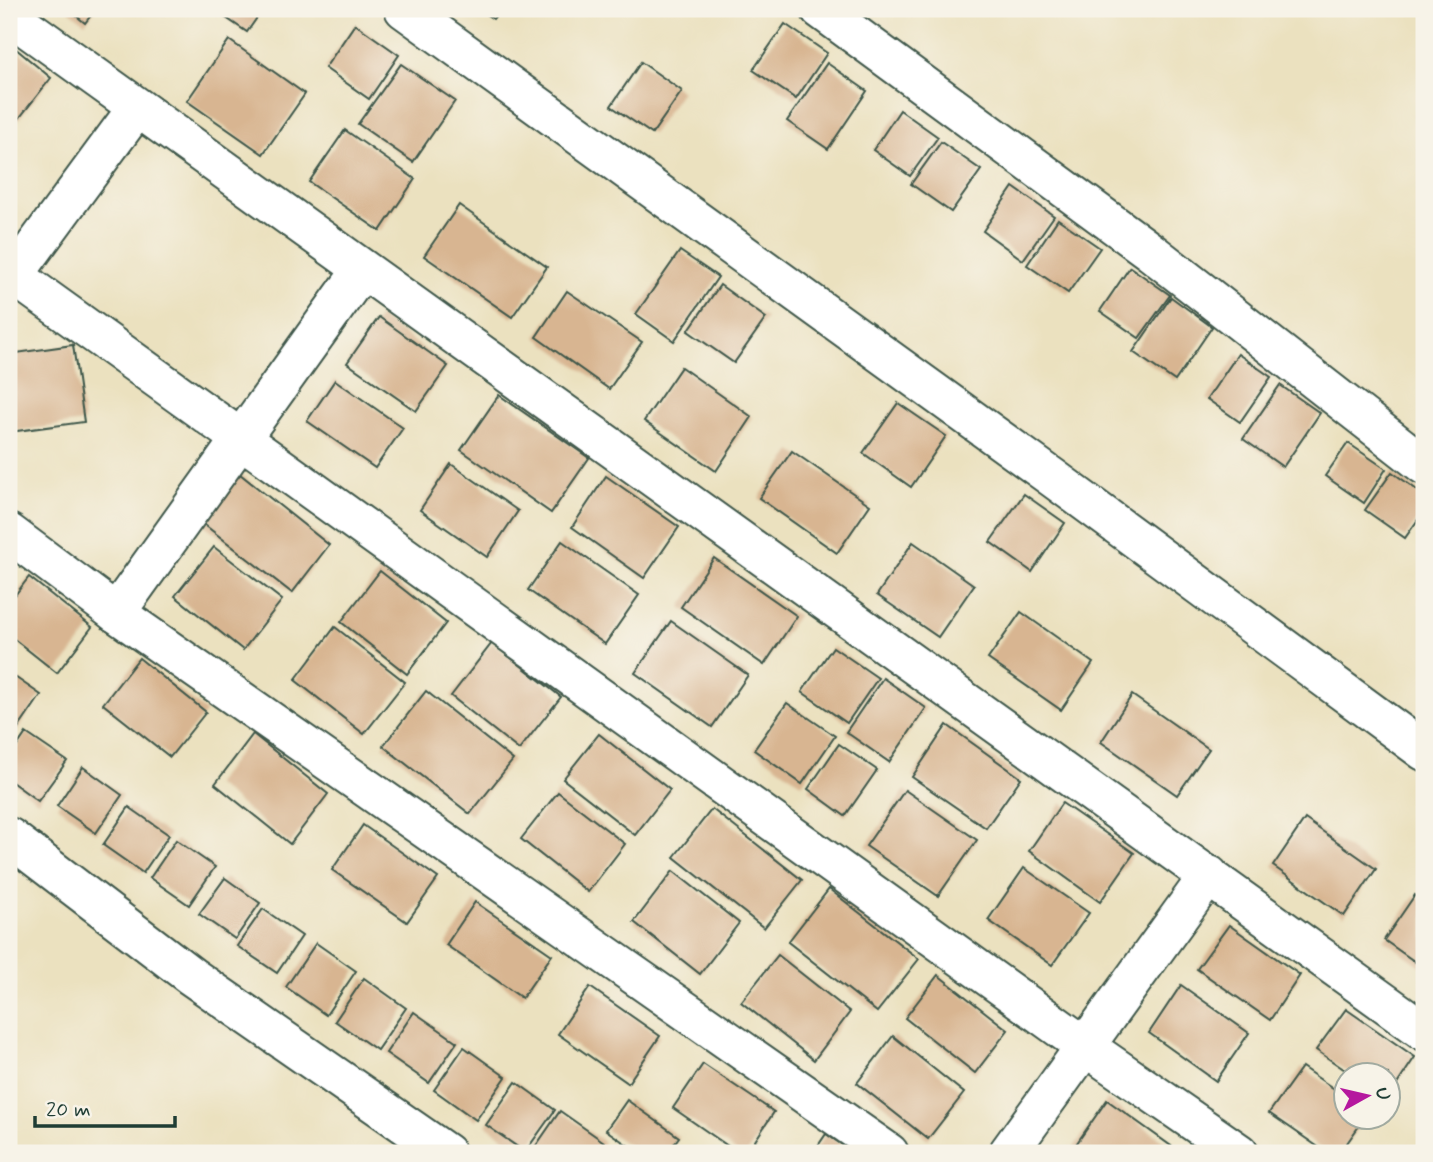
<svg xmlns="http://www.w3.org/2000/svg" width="1433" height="1162" font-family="Mynerve,sans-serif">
	<rect width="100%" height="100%" fill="#f7f3e8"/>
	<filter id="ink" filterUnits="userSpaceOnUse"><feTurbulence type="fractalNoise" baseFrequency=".0143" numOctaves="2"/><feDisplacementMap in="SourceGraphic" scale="14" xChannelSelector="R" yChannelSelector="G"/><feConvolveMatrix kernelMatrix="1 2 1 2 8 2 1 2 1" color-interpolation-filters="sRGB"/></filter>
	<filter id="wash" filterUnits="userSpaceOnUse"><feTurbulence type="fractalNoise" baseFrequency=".00686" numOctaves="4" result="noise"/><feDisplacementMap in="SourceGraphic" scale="28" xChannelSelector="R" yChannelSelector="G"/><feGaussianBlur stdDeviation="1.57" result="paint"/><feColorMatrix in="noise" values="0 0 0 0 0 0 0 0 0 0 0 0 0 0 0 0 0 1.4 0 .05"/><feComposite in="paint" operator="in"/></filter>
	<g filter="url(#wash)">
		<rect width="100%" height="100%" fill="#ebe1bf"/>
		<g id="blocks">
			<g fill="#d8b591">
				<path d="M 68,9 L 96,9 L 85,23 Z"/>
				<path d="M 213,9 L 263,9 L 247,32 Z"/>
				<path d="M 478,9 L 501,9 L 493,19 Z"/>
				<path d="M 355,24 L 399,55 L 369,99 L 325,68 Z"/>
				<path d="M 785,24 L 827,53 L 796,99 L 753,70 Z"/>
				<path d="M 229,40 L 305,94 L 263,154 L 187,101 Z"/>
				<path d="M 9,43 L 51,78 L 13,126 L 9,123 Z"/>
				<path d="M 641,62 L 682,91 L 652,134 L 611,106 Z"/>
				<path d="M 827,63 L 867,91 L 828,149 L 787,121 Z"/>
				<path d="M 401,64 L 455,101 L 413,162 L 358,124 Z"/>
				<path d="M 900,110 L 938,137 L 910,176 L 873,150 Z"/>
				<path d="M 345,130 L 415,179 L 380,231 L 309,182 Z"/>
				<path d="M 941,142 L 981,170 L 951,212 L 911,184 Z"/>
				<path d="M 1013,187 L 1054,216 L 1023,260 L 983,231 Z"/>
				<path d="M 459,205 L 547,267 L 512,317 L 424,256 Z"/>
				<path d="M 1058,219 L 1100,248 L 1068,293 L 1027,265 Z"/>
				<path d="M 680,251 L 718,277 L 674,341 L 636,314 Z"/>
				<path d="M 1130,267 L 1170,295 L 1139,338 L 1100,311 Z"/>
				<path d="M 720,285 L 766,318 L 734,363 L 688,331 Z"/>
				<path d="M 567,291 L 642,342 L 609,389 L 536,337 Z"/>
				<path d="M 1171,297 L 1212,327 L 1175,381 L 1133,352 Z"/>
				<path d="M 379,317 L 448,366 L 416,411 L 347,363 Z"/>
				<path d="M 73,345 L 84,422 L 9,432 L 9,354 Z"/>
				<path d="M 1238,354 L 1271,377 L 1240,422 L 1207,399 Z"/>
				<path d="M 681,367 L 752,417 L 716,471 L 644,421 Z"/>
				<path d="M 335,380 L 403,428 L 375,468 L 307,421 Z"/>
				<path d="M 1280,385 L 1320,413 L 1283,467 L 1243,439 Z"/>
				<path d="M 499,395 L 589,458 L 551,513 L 461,450 Z"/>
				<path d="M 898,403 L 946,436 L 911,487 L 863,453 Z"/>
				<path d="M 1348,443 L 1386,469 L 1364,503 L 1325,476 Z"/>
				<path d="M 792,451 L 870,505 L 837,553 L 759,498 Z"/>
				<path d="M 451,464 L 518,511 L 487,557 L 420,510 Z"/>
				<path d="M 230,466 L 329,545 L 292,593 L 192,515 Z"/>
				<path d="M 1392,472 L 1424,495 L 1424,511 L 1405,538 L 1365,510 Z"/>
				<path d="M 606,476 L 679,527 L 644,578 L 572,527 Z"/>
				<path d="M 1024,494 L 1065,523 L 1032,572 L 990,542 Z"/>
				<path d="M 562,541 L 639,595 L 605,644 L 528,590 Z"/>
				<path d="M 913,542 L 974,585 L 938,637 L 877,595 Z"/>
				<path d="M 214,547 L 282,600 L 243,650 L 175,596 Z"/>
				<path d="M 714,558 L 797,616 L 764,665 L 681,607 Z"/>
				<path d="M 380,571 L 446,623 L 407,674 L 341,622 Z"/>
				<path d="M 29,577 L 92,627 L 57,673 L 9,635 L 9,603 Z"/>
				<path d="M 1021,612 L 1093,663 L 1061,710 L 988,659 Z"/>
				<path d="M 671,621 L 748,675 L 712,727 L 635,673 Z"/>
				<path d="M 335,627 L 405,682 L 364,734 L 295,680 Z"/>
				<path d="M 492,643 L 561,697 L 519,750 L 451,696 Z"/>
				<path d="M 833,647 L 878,678 L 847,723 L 802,692 Z"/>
				<path d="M 139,658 L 206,712 L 170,757 L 103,704 Z"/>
				<path d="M 9,673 L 41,695 L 9,742 Z"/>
				<path d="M 883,678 L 926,708 L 889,762 L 846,732 Z"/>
				<path d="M 426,691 L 513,760 L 470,814 L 383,746 Z"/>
				<path d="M 1132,695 L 1209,749 L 1177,795 L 1101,742 Z"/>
				<path d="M 787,703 L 835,736 L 802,784 L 754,750 Z"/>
				<path d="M 947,725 L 1021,778 L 986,828 L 912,777 Z"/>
				<path d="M 26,733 L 67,761 L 38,801 L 9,780 L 9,758 Z"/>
				<path d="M 253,734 L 328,794 L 290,844 L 215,784 Z"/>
				<path d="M 599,734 L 670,790 L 635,835 L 563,779 Z"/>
				<path d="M 839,744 L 877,770 L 845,816 L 808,789 Z"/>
				<path d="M 83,767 L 122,795 L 96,833 L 57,806 Z"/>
				<path d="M 905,790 L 977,840 L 938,896 L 866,846 Z"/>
				<path d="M 558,792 L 625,844 L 588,892 L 521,839 Z"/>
				<path d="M 1062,803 L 1134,853 L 1100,902 L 1029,851 Z"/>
				<path d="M 129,807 L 169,835 L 143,873 L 103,845 Z"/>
				<path d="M 712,809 L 802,880 L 764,928 L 674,857 Z"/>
				<path d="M 1305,819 L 1376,869 L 1344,916 L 1273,866 Z"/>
				<path d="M 363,825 L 438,878 L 407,922 L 332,870 Z"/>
				<path d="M 176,840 L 215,867 L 189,905 L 150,878 Z"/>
				<path d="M 1024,868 L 1089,913 L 1052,965 L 988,920 Z"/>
				<path d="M 673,871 L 739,923 L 700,974 L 634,922 Z"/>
				<path d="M 225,878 L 260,903 L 235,939 L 199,914 Z"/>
				<path d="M 829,889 L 919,959 L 877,1012 L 788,942 Z"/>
				<path d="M 1415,895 L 1424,902 L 1424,968 L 1384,940 Z"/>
				<path d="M 475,902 L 552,955 L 522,998 L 446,945 Z"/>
				<path d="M 263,909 L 302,936 L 277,973 L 237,946 Z"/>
				<path d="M 1229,925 L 1300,975 L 1270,1020 L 1197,969 Z"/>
				<path d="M 316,943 L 356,971 L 326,1015 L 286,987 Z"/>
				<path d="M 778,955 L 850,1012 L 814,1060 L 741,1002 Z"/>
				<path d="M 938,975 L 1008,1030 L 975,1073 L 905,1018 Z"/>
				<path d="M 364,978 L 406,1008 L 377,1050 L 335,1021 Z"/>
				<path d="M 1181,985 L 1249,1033 L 1216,1081 L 1149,1033 Z"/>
				<path d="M 590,987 L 660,1036 L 628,1083 L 558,1034 Z"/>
				<path d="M 1346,1009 L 1415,1057 L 1388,1098 L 1388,1074 L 1351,1074 L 1316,1050 Z"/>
				<path d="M 414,1012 L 457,1042 L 429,1083 L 386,1053 Z"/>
				<path d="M 893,1036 L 964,1093 L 928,1139 L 857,1083 Z"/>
				<path d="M 464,1047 L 506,1077 L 476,1120 L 434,1090 Z"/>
				<path d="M 703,1064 L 774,1112 L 747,1153 L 738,1153 L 673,1108 Z"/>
				<path d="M 1302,1067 L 1346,1097 L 1346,1116 L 1366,1116 L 1340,1153 L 1327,1153 L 1269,1113 Z"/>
				<path d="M 516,1082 L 555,1110 L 525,1152 L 486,1125 Z"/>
				<path d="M 627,1100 L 679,1137 L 667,1153 L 639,1153 L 606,1130 Z"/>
				<path d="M 1107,1100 L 1178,1151 L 1176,1153 L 1070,1153 Z"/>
				<path d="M 560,1111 L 604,1142 L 597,1153 L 531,1153 Z"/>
				<path d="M 826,1134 L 854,1153 L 813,1153 Z"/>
			</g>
		</g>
	</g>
	<g filter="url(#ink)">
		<use href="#blocks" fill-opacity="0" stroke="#3e5649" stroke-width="2"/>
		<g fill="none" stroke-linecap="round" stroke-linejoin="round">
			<defs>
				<g id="minor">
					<path d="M 404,9 L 1053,478 L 1424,751"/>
					<path d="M 820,9 L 1151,252 L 1424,465"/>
					<path d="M 9,15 L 1424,1031"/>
					<path d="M 9,272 L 1086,1047 L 1239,1153"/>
					<path d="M 9,282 L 137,108"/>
					<path d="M 9,533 L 116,613 L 889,1153"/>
					<path d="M 116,613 L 362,270"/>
					<path d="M 9,837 L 191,976 L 446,1153"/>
					<path d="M 1008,1153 L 1209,875"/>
				</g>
			</defs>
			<use href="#minor" stroke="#3e5649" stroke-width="42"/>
			<use href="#minor" stroke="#fff" stroke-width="38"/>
		</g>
	</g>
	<rect width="1433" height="1162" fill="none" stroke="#f7f3e8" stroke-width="35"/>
	<g transform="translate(1367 1096) rotate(82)"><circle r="33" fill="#f7f3e8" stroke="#a1aaa0" stroke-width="2"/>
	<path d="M0-5L12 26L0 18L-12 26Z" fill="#b5179e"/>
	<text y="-10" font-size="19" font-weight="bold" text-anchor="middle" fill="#1f3d34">U</text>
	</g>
	<path d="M35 1116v10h140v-10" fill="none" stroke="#1f3d34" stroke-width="3.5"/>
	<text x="46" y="1116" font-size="21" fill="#1f3d34" stroke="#f7f3e8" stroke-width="5" paint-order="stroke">20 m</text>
</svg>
